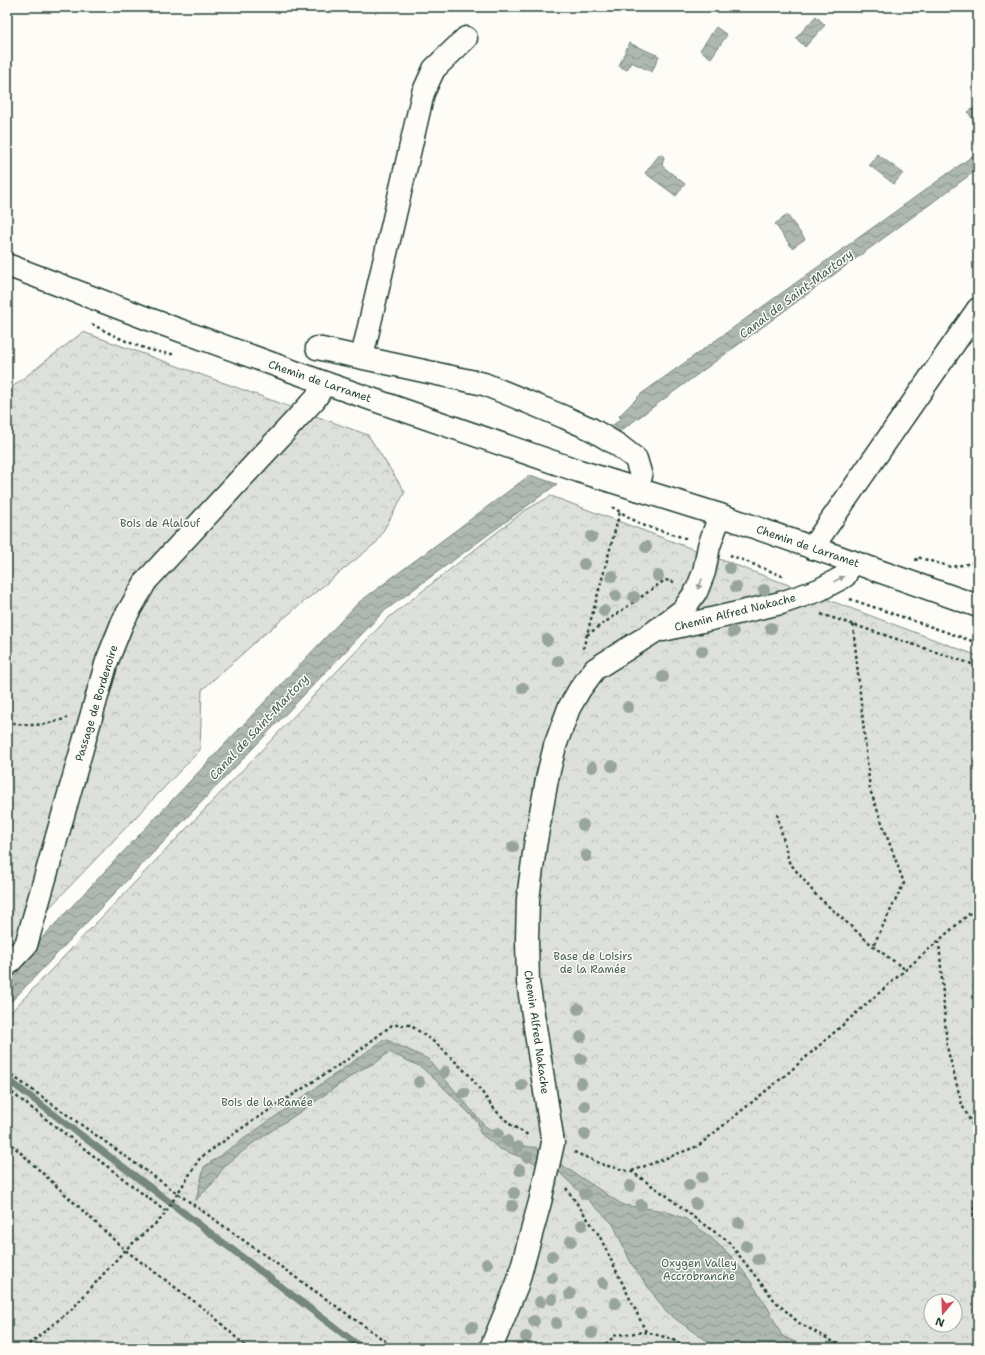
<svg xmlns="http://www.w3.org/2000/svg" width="985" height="1355" font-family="'Shantell Sans',sans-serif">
	<defs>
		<pattern id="forest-crowns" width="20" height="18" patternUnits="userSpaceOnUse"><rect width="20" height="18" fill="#dde0db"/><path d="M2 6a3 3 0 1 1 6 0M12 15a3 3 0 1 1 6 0" fill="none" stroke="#bdc1bd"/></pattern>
		<pattern id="water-waves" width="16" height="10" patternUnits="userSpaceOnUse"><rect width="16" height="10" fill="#aeb8b1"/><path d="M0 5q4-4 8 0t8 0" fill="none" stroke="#8d9791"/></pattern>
	</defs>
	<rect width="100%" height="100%" fill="#fdfcf7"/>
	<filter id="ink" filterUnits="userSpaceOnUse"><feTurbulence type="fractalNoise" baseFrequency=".025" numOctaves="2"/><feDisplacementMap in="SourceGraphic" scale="8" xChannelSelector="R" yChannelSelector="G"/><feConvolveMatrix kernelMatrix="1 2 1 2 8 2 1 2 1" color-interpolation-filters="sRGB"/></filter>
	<g filter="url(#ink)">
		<g fill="url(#forest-crowns)" stroke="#7e8e88" fill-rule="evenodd">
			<path d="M 83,332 L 368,435 L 405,492 L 377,542 L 262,636 L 202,690 L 200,750 L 7,952 L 7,391 Z"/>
			<path d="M 551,496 L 978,656 L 978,1348 L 7,1348 L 7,1016 L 387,619 L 524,511 ZM 931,1301 L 955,1301 L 955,1325 L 931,1325 Z"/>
		</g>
		<g fill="url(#water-waves)" stroke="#75877f">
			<path d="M 816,16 L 825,25 L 805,47 L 796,38 Z"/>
			<path d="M 716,27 L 727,35 L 711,58 L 700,50 Z"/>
			<path d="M 629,43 L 659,56 L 652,72 L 631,62 L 627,70 L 619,66 Z"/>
			<path d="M 978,106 L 978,123 L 976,125 L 968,112 Z"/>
			<path d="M 978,152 L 978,169 L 619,432 L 610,427 L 621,419 L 619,416 L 641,394 Z"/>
			<path d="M 660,154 L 664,157 L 662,166 L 685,184 L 676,196 L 645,173 Z"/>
			<path d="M 877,154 L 903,173 L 894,184 L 869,165 Z"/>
			<path d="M 787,215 L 805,239 L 792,248 L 775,224 Z"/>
			<path d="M 530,475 L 557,484 L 383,612 L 7,1006 L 7,975 L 358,603 Z"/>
			<path d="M 385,1039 L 428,1059 L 484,1125 L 500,1137 L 515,1144 L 536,1148 L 623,1205 L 665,1211 L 686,1219 L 709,1236 L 731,1256 L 747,1276 L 768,1308 L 782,1336 L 795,1342 L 814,1348 L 724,1348 L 702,1338 L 666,1312 L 631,1263 L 613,1224 L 559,1172 L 500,1149 L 491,1142 L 480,1133 L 478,1123 L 468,1112 L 440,1084 L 421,1067 L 389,1052 L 377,1062 L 360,1070 L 306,1108 L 253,1143 L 225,1166 L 211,1185 L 196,1200 L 204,1167 Z"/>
		</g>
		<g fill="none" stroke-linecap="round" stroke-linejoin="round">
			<path stroke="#75877f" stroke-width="7" d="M 7,1079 L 362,1348"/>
			<defs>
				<g id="minor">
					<path d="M 317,348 L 484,384 L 564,417 L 591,429 L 618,445 L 636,459 L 641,476 L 636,489"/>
					<path d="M 362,357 L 423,93 L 434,69 L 466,38"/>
					<path d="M 812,548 L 978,309"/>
					<path d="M 663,630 L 781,603 L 819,590 L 845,576 L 851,561"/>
					<path d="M 7,965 L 26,945 L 107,661 L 123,621 L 146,581 L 315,399 L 325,383"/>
					<path d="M 491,1348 L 517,1285 L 540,1202 L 553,1143 L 528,982 L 527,940 L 528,899 L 535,846 L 547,779 L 555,746 L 569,708 L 580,689 L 595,669 L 654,632 L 683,610 L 697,590 L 704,572 L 709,546 L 720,515"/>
				</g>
				<path id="major" d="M 7,265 L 146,318 L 325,383 L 579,471 L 720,515 L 978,606"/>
			</defs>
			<use href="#minor" stroke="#1f3d34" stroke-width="25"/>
			<use href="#major" stroke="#1f3d34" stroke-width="25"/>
			<g stroke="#1f3d34" stroke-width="2.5" stroke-dasharray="3 3" stroke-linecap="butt">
				<path d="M 92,324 C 115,337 146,352 173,354"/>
				<path d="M 612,507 L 642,525 L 688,539"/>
				<path d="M 730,555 L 785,577"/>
				<path d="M 916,561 L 917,557 L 951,567 L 978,562"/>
				<path d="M 850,599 L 978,643"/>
				<path d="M 821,614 L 978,666"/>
				<path d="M 853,625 L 870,790 L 904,883 L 873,946"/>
				<path d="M 587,635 L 665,580 L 674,582"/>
				<path d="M 583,649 L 620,512"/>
				<path d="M 7,721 C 28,728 47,725 67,718"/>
				<path d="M 777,814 L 789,862 L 816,895 L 873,946 L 906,970"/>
				<path d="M 939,941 L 947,1047 L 962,1105 L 978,1135"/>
				<path d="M 7,1072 L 395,1348"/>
				<path d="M 7,1089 L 165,1211"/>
				<path d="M 7,1140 L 125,1250 L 211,1314 L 247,1348"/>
				<path d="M 574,1152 L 604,1165 L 632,1172 L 667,1196 L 700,1222 L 727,1240 L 775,1301 L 799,1323 L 845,1348"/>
				<path d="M 632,1171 L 698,1146 L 788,1073 L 978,906"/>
				<path d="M 566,1188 L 599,1235 L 646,1332"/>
				<path d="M 36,1338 L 36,1348"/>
				<path d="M 24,1348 L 72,1309 L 125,1250 L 162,1218 L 200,1158 L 245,1126 L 348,1059 L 392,1025 L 410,1025 L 438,1045 L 470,1076 L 495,1110 L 511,1125 L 528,1135"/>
				<path d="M 601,1348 L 616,1335 L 646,1332 L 672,1339 L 687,1348"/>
				<path d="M 976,1348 L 974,1206 L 978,1192"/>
			</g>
			<use href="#minor" stroke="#fdfcf7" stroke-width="22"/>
			<use href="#major" stroke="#fdfcf7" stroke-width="22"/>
		</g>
		<g fill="#98a59e">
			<circle cx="591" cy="537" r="6"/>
			<circle cx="646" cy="547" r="6"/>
			<circle cx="584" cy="564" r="6"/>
			<circle cx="730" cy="568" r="6"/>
			<circle cx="612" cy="576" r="6"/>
			<circle cx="658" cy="576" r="6"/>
			<circle cx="736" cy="587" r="6"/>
			<circle cx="764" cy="590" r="6"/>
			<circle cx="616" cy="596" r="6"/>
			<circle cx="634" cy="597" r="6"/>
			<circle cx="604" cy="611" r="6"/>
			<circle cx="771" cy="628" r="6"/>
			<circle cx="733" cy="632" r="6"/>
			<circle cx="547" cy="640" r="6"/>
			<circle cx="702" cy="651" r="6"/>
			<circle cx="558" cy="661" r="6"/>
			<circle cx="663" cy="677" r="6"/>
			<circle cx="523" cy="688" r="6"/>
			<circle cx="628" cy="707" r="6"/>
			<circle cx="612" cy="766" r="6"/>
			<circle cx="592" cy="767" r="6"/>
			<circle cx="583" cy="825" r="6"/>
			<circle cx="513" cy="847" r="6"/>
			<circle cx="586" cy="856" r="6"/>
			<circle cx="578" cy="1009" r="6"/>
			<circle cx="581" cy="1037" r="6"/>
			<circle cx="581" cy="1059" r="6"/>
			<circle cx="445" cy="1072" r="6"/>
			<circle cx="419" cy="1082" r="6"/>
			<circle cx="581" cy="1083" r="6"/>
			<circle cx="522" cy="1085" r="6"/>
			<circle cx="464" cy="1093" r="6"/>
			<circle cx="585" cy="1106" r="6"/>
			<circle cx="498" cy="1133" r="6"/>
			<circle cx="585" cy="1134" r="6"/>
			<circle cx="507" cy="1141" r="6"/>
			<circle cx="518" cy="1147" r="6"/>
			<circle cx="527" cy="1157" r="6"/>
			<circle cx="520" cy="1170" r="6"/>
			<circle cx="702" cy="1177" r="6"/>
			<circle cx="689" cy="1185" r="6"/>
			<circle cx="630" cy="1186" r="6"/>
			<circle cx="514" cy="1193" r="6"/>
			<circle cx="585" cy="1194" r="6"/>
			<circle cx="696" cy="1204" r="6"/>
			<circle cx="641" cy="1205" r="6"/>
			<circle cx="512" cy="1206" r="6"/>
			<circle cx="739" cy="1223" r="6"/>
			<circle cx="582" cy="1225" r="6"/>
			<circle cx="571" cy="1241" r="6"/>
			<circle cx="746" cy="1246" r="6"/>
			<circle cx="552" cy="1256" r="6"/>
			<circle cx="758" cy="1259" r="6"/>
			<circle cx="487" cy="1264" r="6"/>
			<circle cx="552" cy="1278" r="6"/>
			<circle cx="603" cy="1283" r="6"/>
			<circle cx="570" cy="1294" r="6"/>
			<circle cx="552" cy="1299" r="6"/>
			<circle cx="540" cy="1302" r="6"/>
			<circle cx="615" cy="1303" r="6"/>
			<circle cx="581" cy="1314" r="6"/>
			<circle cx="534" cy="1321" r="6"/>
			<circle cx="556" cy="1323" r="6"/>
			<circle cx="472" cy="1327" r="6"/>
			<circle cx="592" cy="1333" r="6"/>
			<circle cx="526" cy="1337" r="6"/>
		</g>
		<defs><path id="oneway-solid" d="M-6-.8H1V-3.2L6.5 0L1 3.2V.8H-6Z"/></defs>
		<g fill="#8e9c96">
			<use href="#oneway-solid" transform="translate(839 579) rotate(-27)"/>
			<use href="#oneway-solid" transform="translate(700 584) rotate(112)"/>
		</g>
	</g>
	<g text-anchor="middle" stroke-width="3" stroke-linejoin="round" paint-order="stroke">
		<g font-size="11" fill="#1f3d34" stroke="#fdfcf7">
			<text transform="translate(320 381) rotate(19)" y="4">Chemin de Larramet</text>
			<text transform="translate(808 546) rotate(19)" y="4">Chemin de Larramet</text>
			<text transform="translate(735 612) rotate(-14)" y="4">Chemin Alfred Nakache</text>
			<text transform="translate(96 703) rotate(-73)" y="4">Passage de Bordenoire</text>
			<text transform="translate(537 1032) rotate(82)" y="4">Chemin Alfred Nakache</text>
		</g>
		<g font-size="11" fill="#455e55" stroke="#fdfcf7">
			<text x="160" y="527">Bois de Alalouf</text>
			<text x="593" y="960">Base de Loisirs<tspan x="593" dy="13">de la Ramée</tspan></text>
			<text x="267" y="1106">Bois de la Ramée</text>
			<text x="699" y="1267">Oxygen Valley<tspan x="699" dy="13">Accrobranche</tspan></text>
		</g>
		<g font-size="12" font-style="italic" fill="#435c53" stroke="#fdfcf7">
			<text transform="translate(796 294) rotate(-37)" y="4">Canal de Saint-Martory</text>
			<text transform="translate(259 727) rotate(-47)" y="4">Canal de Saint-Martory</text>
		</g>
	</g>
	<rect width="985" height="1355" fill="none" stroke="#fdfcf7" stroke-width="24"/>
	<rect x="12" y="12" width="961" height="1331" fill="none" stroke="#1f3d34" stroke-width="1.5" filter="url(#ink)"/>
	<g transform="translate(943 1313) rotate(199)"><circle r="19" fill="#fdfcf7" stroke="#a4b0a9"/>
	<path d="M0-3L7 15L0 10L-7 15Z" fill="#d1495b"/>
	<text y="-6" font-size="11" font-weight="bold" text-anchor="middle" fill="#1f3d34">N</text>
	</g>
</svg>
